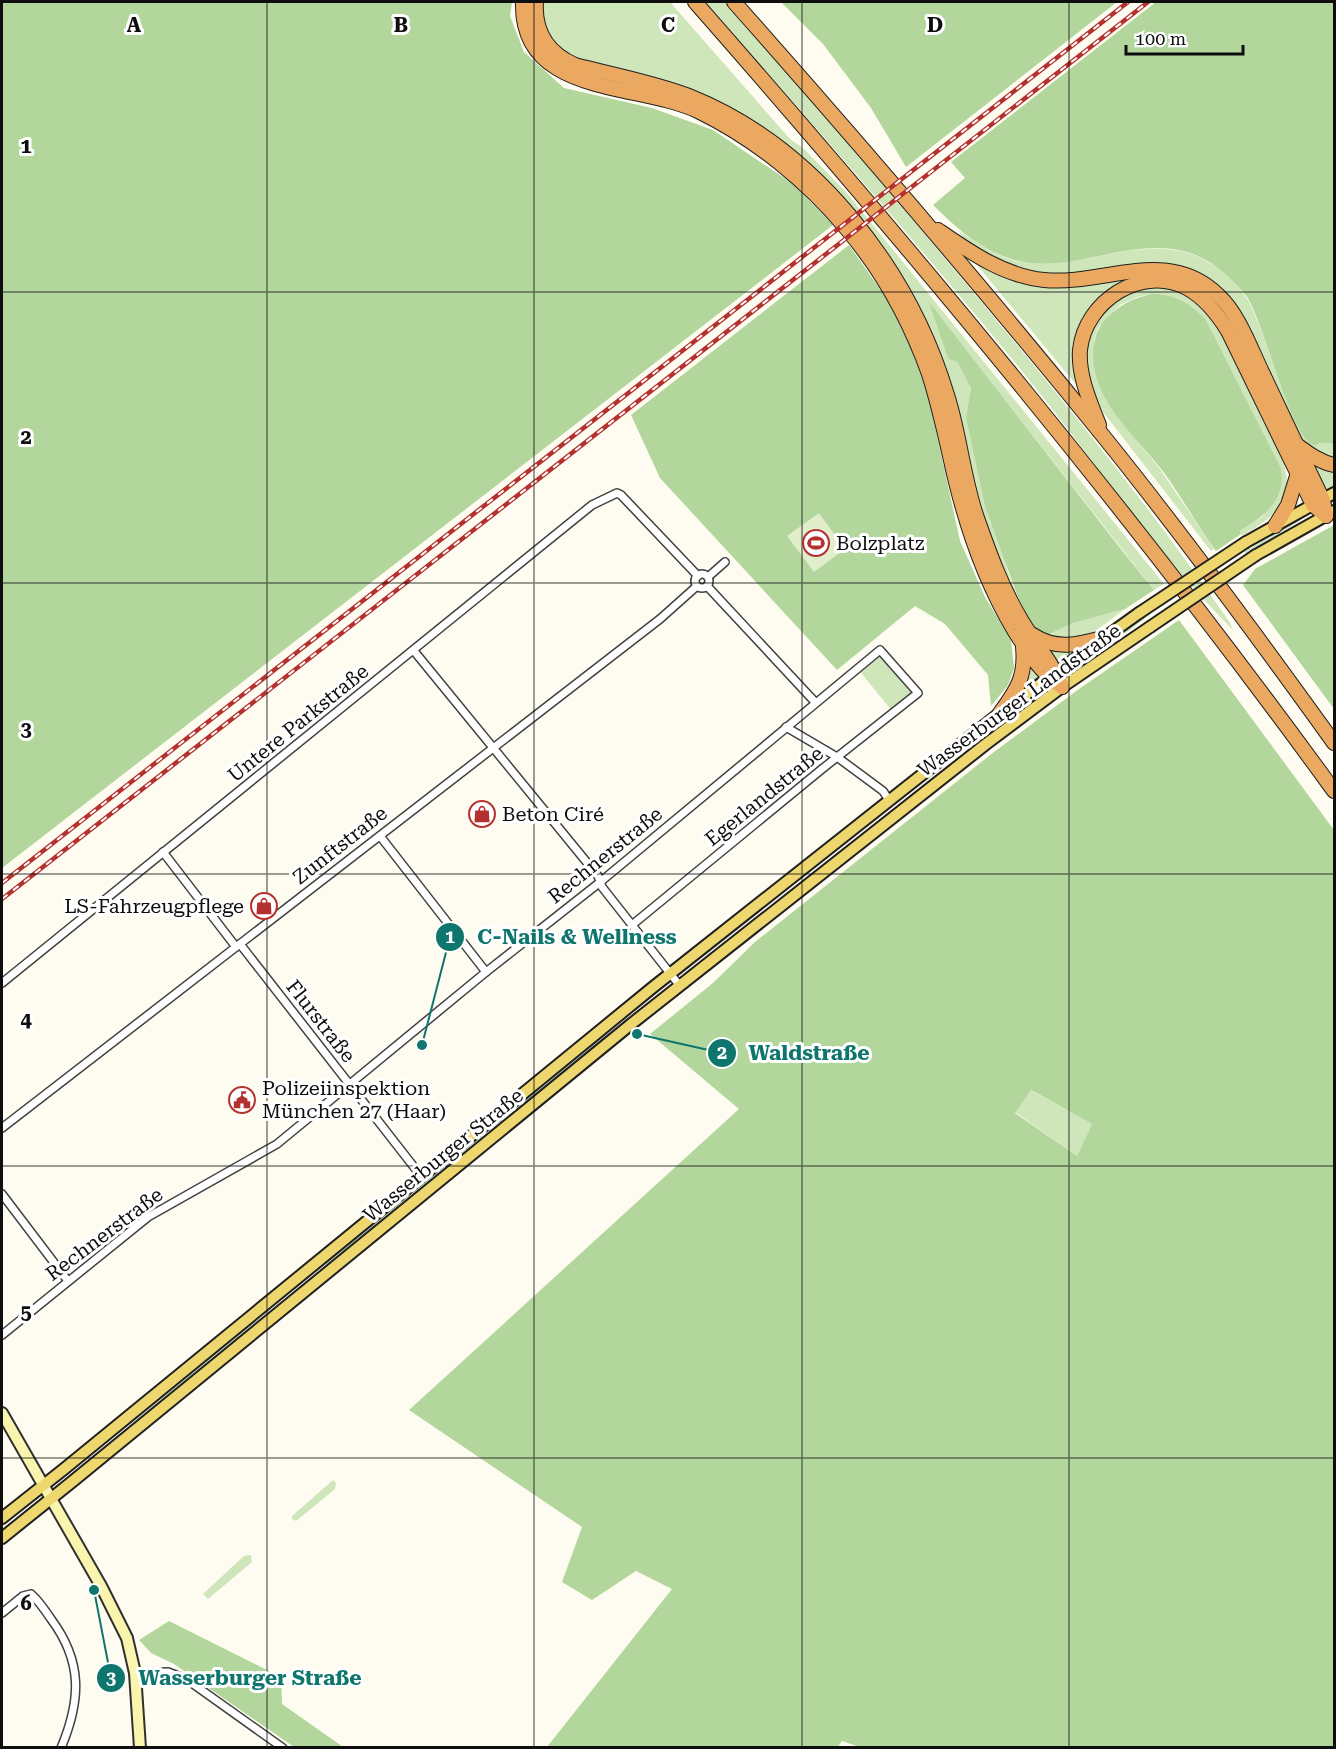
<svg xmlns="http://www.w3.org/2000/svg" width="1336" height="1749" font-family="'Roboto Serif',serif">
	<rect width="100%" height="100%" fill="#fefcf0"/>
	<g fill="#cfe6bb">
		<path d="M 542,2 L 670,2 L 790,139 L 804,149 L 846,192 L 1164,584 L 1154,590 L 930,304 L 948,359 L 957,362 L 971,388 L 966,417 L 1008,572 L 1023,611 L 1010,588 L 978,500 L 940,359 L 781,144 L 573,58 C 552,43 540,29 542,2 Z"/>
		<path d="M 705,2 L 725,2 C 824,114 921,229 1017,345 C 1091,435 1164,526 1230,623 L 1233,630 C 1154,551 1092,456 1021,370 C 919,245 812,123 705,2 Z"/>
		<path d="M 958,230 C 977,243 999,259 1023,262 C 1035,263 1051,264 1064,262 C 1113,257 1163,234 1210,263 C 1223,270 1238,285 1246,297 C 1262,319 1292,438 1313,445 C 1318,447 1316,444 1321,443 C 1325,442 1331,444 1334,444 L 1334,460 L 1303,445 L 1206,280 L 1030,274 L 971,248 Z"/>
		<path d="M 972,259 C 1000,273 1024,284 1054,285 C 1122,287 1181,243 1230,316 L 1315,498 L 1313,498 L 1226,317 C 1214,303 1202,289 1184,282 C 1118,255 1058,323 1081,387 L 1079,388 Z"/>
		<path d="M 1155,287 L 1179,291 L 1193,298 L 1221,330 L 1280,451 C 1297,501 1284,510 1242,536 L 1240,531 L 1263,516 L 1282,475 L 1281,468 L 1206,320 L 1152,294 L 1137,297 L 1120,305 L 1098,328 L 1094,340 L 1094,364 L 1115,413 L 1160,469 L 1214,549 L 1211,551 L 1103,412 C 1097,400 1090,387 1087,374 C 1078,325 1109,293 1155,287 Z"/>
		<path d="M 1307,460 L 1334,470 L 1334,487 L 1324,493 Z"/>
		<path d="M 1304,516 L 1301,520 L 1246,554 L 1244,552 Z"/>
		<path d="M 1125,609 C 1108,621 1084,644 1062,642 C 1053,641 1043,634 1035,630 L 1051,634 L 1073,623 Z"/>
		<path d="M 1150,612 L 1151,614 L 1075,671 L 1071,667 Z"/>
		<path d="M 1074,650 L 1076,651 L 1058,664 L 1050,651 L 1064,652 Z"/>
		<path d="M 877,652 L 913,694 L 892,711 L 858,669 Z"/>
		<path d="M 1028,660 L 1040,677 L 1019,693 Z"/>
		<path d="M 653,993 L 654,994 L 616,1024 L 599,1043 L 329,1263 L 326,1264 L 324,1262 Z"/>
		<path d="M 1030,1090 L 1092,1124 L 1077,1156 L 1015,1112 Z"/>
		<path d="M 300,1282 L 301,1283 L 270,1308 L 248,1330 L 73,1475 L 72,1473 C 149,1410 223,1345 300,1282 Z"/>
		<path d="M 333,1480 L 336,1483 L 335,1489 L 296,1521 L 292,1519 L 292,1516 Z"/>
		<path d="M 251,1555 L 252,1562 L 208,1599 L 203,1594 L 244,1556 Z"/>
	</g>
	<g fill="#b2d69c" fill-rule="evenodd">
		<path d="M 2,2 L 512,2 L 510,16 L 524,52 L 564,88 L 652,108 L 713,130 L 793,184 L 833,225 L 2,868 Z"/>
		<path d="M 781,2 L 1117,2 L 906,167 L 871,108 L 823,44 Z"/>
		<path d="M 1156,2 L 1334,2 L 1334,444 C 1331,444 1325,442 1321,443 C 1316,444 1318,447 1313,445 C 1291,438 1263,320 1247,297 C 1238,285 1223,271 1211,263 C 1150,224 1083,275 1019,261 C 984,253 958,230 933,205 L 965,178 L 951,162 Z"/>
		<path d="M 849,245 L 887,299 L 910,346 L 928,394 L 960,541 L 985,597 L 1011,640 L 1014,668 L 1008,685 L 991,706 L 988,675 L 945,624 L 915,606 L 837,670 L 660,478 L 631,415 Z"/>
		<path d="M 1152,294 C 1175,294 1191,304 1206,320 L 1281,468 C 1286,501 1265,515 1240,531 L 1241,534 L 1216,551 C 1197,525 1181,496 1162,470 C 1135,435 1093,402 1093,354 C 1094,340 1096,330 1105,320 C 1119,305 1132,298 1152,294 Z"/>
		<path d="M 929,302 L 1124,553 L 1154,590 L 1125,609 L 1073,623 L 1050,634 L 1035,630 L 1023,611 L 985,506 L 966,417 L 971,388 L 957,362 L 948,359 Z"/>
		<path d="M 1334,525 L 1334,709 L 1243,585 L 1255,569 Z"/>
		<path d="M 1179,620 L 1334,830 L 1334,1747 L 863,1748 L 842,1741 L 837,1748 L 547,1747 L 672,1589 L 636,1571 L 592,1600 L 562,1582 L 582,1527 L 409,1410 L 739,1109 L 650,1034 L 713,983 L 755,942 L 994,752 L 1079,689 ZM 1031,1090 L 1092,1124 L 1077,1156 L 1015,1113 Z"/>
		<path d="M 169,1621 L 281,1677 L 282,1704 L 343,1747 L 294,1747 L 174,1664 L 151,1653 L 139,1640 Z"/>
	</g>
	<path fill="#e0eecc" d="M 819,513 L 845,549 L 814,572 L 787,536 Z"/>
	<g fill="none" stroke-linecap="round" stroke-linejoin="round">
		<defs>
			<g id="street">
				<circle cx="702" cy="581" r="7"/>
				<path d="M 708,577 L 725,562"/>
				<path d="M 707,586 L 815,702"/>
				<path d="M 414,651 L 598,876 L 602,887 L 680,986"/>
				<path d="M 786,727 L 837,757 L 883,791 L 889,800"/>
				<path d="M 380,836 L 486,972"/>
				<path d="M 163,852 L 236,947"/>
				<path d="M 240,944 L 421,1176"/>
				<path d="M 2,983 L 592,505 L 617,493 L 621,495 L 698,576"/>
				<path d="M 2,1128 L 660,619 L 697,586"/>
				<path d="M 2,1194 L 68,1281"/>
				<path d="M 2,1335 L 148,1217 L 277,1144 L 486,972 L 599,883 L 880,650 L 918,693 L 822,769 L 632,925"/>
				<path d="M 2,1613 L 23,1596 L 31,1594 C 39,1601 45,1610 51,1619 C 83,1662 81,1700 61,1748"/>
				<path d="M 135,1673 L 168,1672 L 186,1679 L 283,1748"/>
			</g>
			<path id="secondary" d="M 2,1413 L 101,1586 L 127,1638 L 135,1673 L 140,1748"/>
			<g id="primary">
				<path d="M 1246,542 L 1334,493"/>
				<path d="M 1256,555 L 1334,511"/>
				<path d="M 2,1518 L 64,1469 L 652,988 L 1000,713 L 1139,613"/>
				<path d="M 2,1538 L 73,1481 L 630,1025 L 986,744 L 1062,687 L 1150,627"/>
			</g>
			<g id="highway">
				<path d="M 523,2 C 520,98 640,82 700,112 C 755,139 807,181 846,228 C 882,270 910,321 929,374 C 940,408 947,443 955,478 C 968,532 986,583 1014,630 C 1028,652 1040,672 1062,687"/>
				<path d="M 536,2 C 534,31 548,53 575,65 C 613,75 652,82 689,96 C 814,146 909,268 947,395 C 960,435 963,478 977,518 C 989,552 1001,586 1020,618 C 1033,641 1052,661 1062,687"/>
				<path d="M 695,2 C 918,256 1135,517 1334,791"/>
				<path d="M 734,2 C 860,144 984,289 1104,437 C 1184,536 1260,640 1334,743"/>
				<path d="M 938,230 C 970,252 1004,276 1044,280 C 1105,286 1167,245 1219,296 C 1239,315 1250,347 1262,372 C 1282,414 1302,457 1323,500 L 1326,516"/>
				<path d="M 1099,425 C 1090,402 1078,375 1080,350 C 1085,301 1142,264 1187,288 C 1205,298 1217,313 1228,331 L 1313,505 L 1326,516"/>
				<path d="M 1297,445 C 1309,454 1320,462 1334,465"/>
				<path d="M 1275,526 L 1288,505 L 1298,473"/>
				<path d="M 1033,635 C 1057,651 1080,644 1106,637"/>
				<path d="M 1000,713 C 1017,690 1026,676 1023,647"/>
			</g>
		</defs>
		<use href="#street" stroke="#414141" stroke-width="10"/>
		<use href="#secondary" stroke="#303030" stroke-width="14"/>
		<use href="#primary" stroke="#1f1f1f" stroke-width="14"/>
		<use href="#highway" stroke="#1f1f1f" stroke-width="16"/>
		<use href="#street" stroke="#fff" stroke-width="7"/>
		<use href="#secondary" stroke="#f9f5af" stroke-width="10"/>
		<use href="#primary" stroke="#efd76f" stroke-width="10"/>
		<use href="#highway" stroke="#eaa861" stroke-width="14"/>
		<defs>
			<g id="rail">
				<path d="M 2,883 L 1128,2"/>
				<path d="M 2,899 L 1148,2"/>
			</g>
		</defs>
		<use href="#rail" stroke="#b4312f" stroke-width="4.5"/>
		<use href="#rail" stroke="#fff" stroke-width="2" stroke-dasharray="7" stroke-linecap="butt"/>
		<defs>
			<g id="primary-bridge">
				<path d="M 1139,613 L 1246,542"/>
				<path d="M 1150,627 L 1256,555"/>
			</g>
		</defs>
		<use href="#primary-bridge" stroke="#1f1f1f" stroke-width="14" stroke-linecap="butt"/>
		<use href="#primary-bridge" stroke="#efd76f" stroke-width="10"/>
	</g>
	<path fill="none" stroke="#0e0e0e" stroke-width="1.5" stroke-opacity="0.55" d="M 267,2 L 267,1748M 534,2 L 534,1748M 802,2 L 802,1748M 1069,2 L 1069,1748M 2,292 L 1334,292M 2,583 L 1334,583M 2,874 L 1334,874M 2,1166 L 1334,1166M 2,1458 L 1334,1458"/>
	<defs>
		<symbol id="stadium-ring" viewBox="-11 -11 22 22"><circle r="9.5" fill="#fff" stroke="#b4312f" stroke-width="1.5"/><path d="M0-5a6.5 5 0 1 0 0 10a6.5 5 0 1 0 0-10ZM-3.5-1.8h7v3.6h-7Z" fill="#b4312f"/></symbol>
		<symbol id="shop-ring" viewBox="-11 -11 22 22"><circle r="9.5" fill="#fff" stroke="#b4312f" stroke-width="1.5"/><path d="M-5-2.5h2.3a2.7 3.5 0 0 1 5.4 0H5L5.5 6h-11ZM-1.5-2.5h3a1.5 2.3 0 0 0-3 0Z" fill="#b4312f"/></symbol>
		<symbol id="civic-ring" viewBox="-11 -11 22 22"><circle r="9.5" fill="#fff" stroke="#b4312f" stroke-width="1.5"/><path d="M-.6-6.5H3V-4.5H.6V-3L4-1V1h2V6H-6V1h2V-1L-.6-3ZM-1.2 2.5V6h2.4V2.5Z" fill="#b4312f"/></symbol>
	</defs>
	<g fill-rule="evenodd">
		<use href="#stadium-ring" x="801" y="528" width="30" height="30"/>
		<use href="#shop-ring" x="467" y="799" width="30" height="30"/>
		<use href="#shop-ring" x="249" y="891" width="30" height="30"/>
		<use href="#civic-ring" x="227" y="1085" width="30" height="30"/>
	</g>
	<g text-anchor="middle" stroke-width="6" stroke-linejoin="round" paint-order="stroke">
		<g font-size="20" fill="#0e0e0e" stroke="#fff" text-anchor="start">
			<text x="836" y="550">Bolzplatz</text>
			<text x="502" y="821">Beton Ciré</text>
			<text x="244" y="913" text-anchor="end">LS-Fahrzeugpflege</text>
			<text x="262" y="1095">Polizeiinspektion<tspan x="262" dy="23">München 27 (Haar)</tspan></text>
		</g>
		<g font-size="20" fill="#0e0e0e" stroke="#fff">
			<text transform="translate(1019 700) rotate(-36)" y="7">Wasserburger Landstraße</text>
			<text transform="translate(298 723) rotate(-39)" y="7">Untere Parkstraße</text>
			<text transform="translate(764 796) rotate(-39)" y="7">Egerlandstraße</text>
			<text transform="translate(340 845) rotate(-38)" y="7">Zunftstraße</text>
			<text transform="translate(605 855) rotate(-39)" y="7">Rechnerstraße</text>
			<text transform="translate(321 1021) rotate(52)" y="7">Flurstraße</text>
			<text transform="translate(443 1155) rotate(-39)" y="7">Wasserburger Straße</text>
			<text transform="translate(104 1234) rotate(-37)" y="7">Rechnerstraße</text>
		</g>
	</g>
	<g font-size="20" text-anchor="middle" font-weight="bold" fill="#0e0e0e" stroke="#fff" stroke-width="6" stroke-linejoin="round" paint-order="stroke">
		<text x="134" y="32">A</text>
		<text x="401" y="32">B</text>
		<text x="668" y="32">C</text>
		<text x="935" y="32">D</text>
		<text x="26" y="153">1</text>
		<text x="26" y="444">2</text>
		<text x="26" y="736">3</text>
		<text x="26" y="1027">4</text>
		<text x="26" y="1319">5</text>
		<text x="26" y="1610">6</text>
	</g>
	<path fill="none" stroke="#0f766e" stroke-width="2" d="M422 1045L450 937M637 1034L722 1053M94 1590L111 1678"/>
	<g fill="#0f766e" stroke="#fff" stroke-width="2">
		<circle cx="422" cy="1045" r="6"/>
		<circle cx="637" cy="1034" r="6"/>
		<circle cx="94" cy="1590" r="6"/>
		<circle cx="450" cy="937" r="15"/>
		<circle cx="722" cy="1053" r="15"/>
		<circle cx="111" cy="1678" r="15"/>
	</g>
	<g font-size="18" text-anchor="middle" font-weight="bold" fill="#fff">
		<text x="450" y="943">1</text>
		<text x="722" y="1059">2</text>
		<text x="111" y="1684">3</text>
	</g>
	<g font-size="21" text-anchor="middle" font-weight="bold" fill="#0f766e" stroke="#fff" stroke-width="6" stroke-linejoin="round" paint-order="stroke">
		<text x="577" y="944">C-Nails &amp; Wellness</text>
		<text x="809" y="1060">Waldstraße</text>
		<text x="250" y="1685">Wasserburger Straße</text>
	</g>
	<rect width="1336" height="1749" fill="none" stroke="#0e0e0e" stroke-width="6"/>
	<path d="M1126 45v9h117v-9" fill="none" stroke="#0e0e0e" stroke-width="3"/>
	<text x="1135" y="45" font-size="18" fill="#0e0e0e" stroke="#ffffff" stroke-width="4.5" paint-order="stroke">100 m</text>
</svg>
